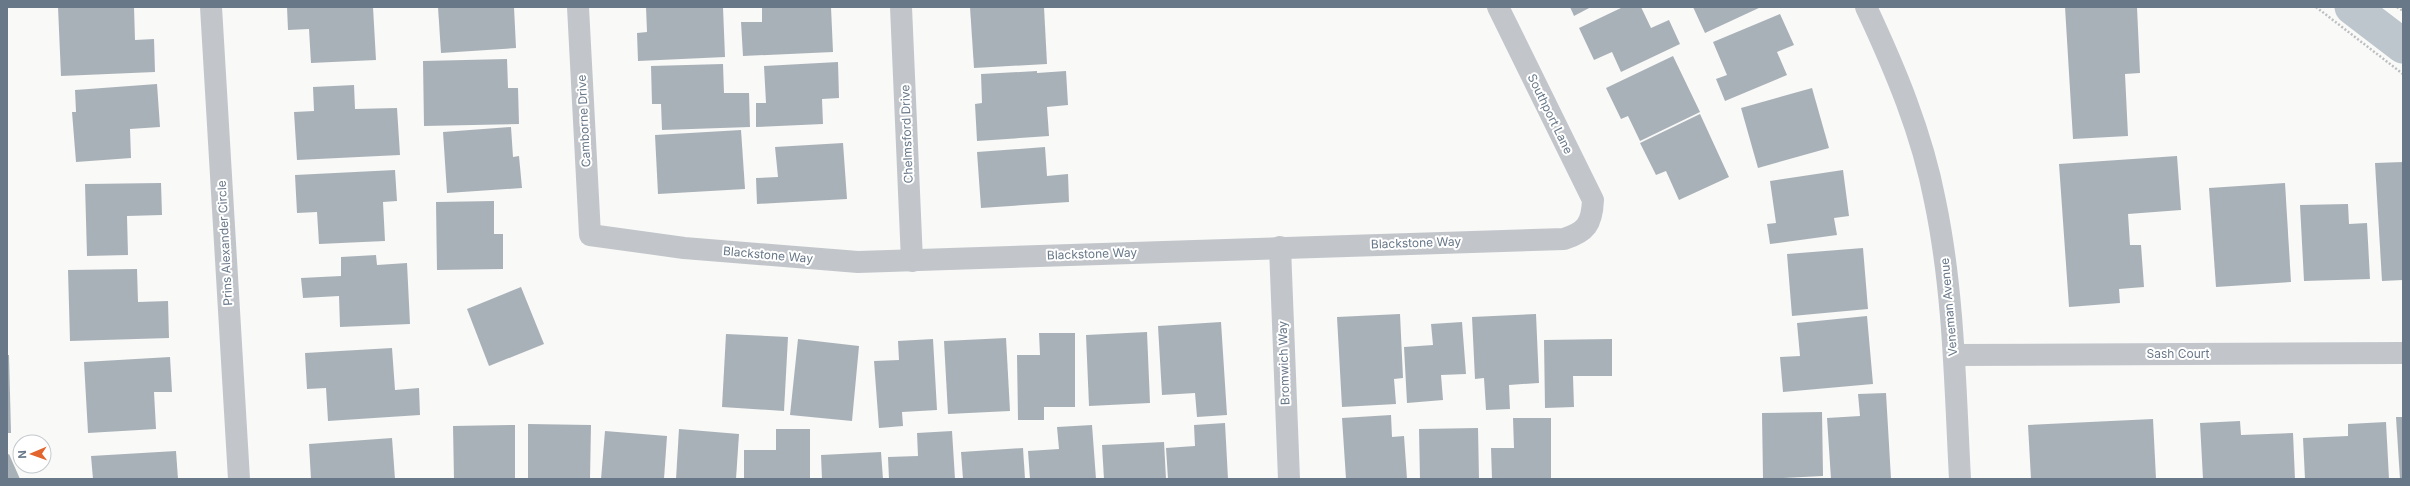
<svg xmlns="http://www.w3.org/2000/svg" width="2410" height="486" font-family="Inter,sans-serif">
	<rect width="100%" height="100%" fill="#f9f9f7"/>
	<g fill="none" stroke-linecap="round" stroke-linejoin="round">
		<path stroke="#bdc6cc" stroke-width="35" d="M 2352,7 L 2403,46"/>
	</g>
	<g fill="#a9b1b8">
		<path d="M 58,7 L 134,7 L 135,40 L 154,39 L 155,72 L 61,76 Z"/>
		<path d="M 287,7 L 373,7 L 376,60 L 311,63 L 309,29 L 288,30 Z"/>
		<path d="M 438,7 L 514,7 L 516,48 L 441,53 Z"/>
		<path d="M 646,7 L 723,7 L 725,57 L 638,61 L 637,33 L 647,32 Z"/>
		<path d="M 762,7 L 831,7 L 833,52 L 743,56 L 741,22 L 762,22 Z"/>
		<path d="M 970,7 L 1044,7 L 1047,64 L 974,68 Z"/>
		<path d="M 1570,7 L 1591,7 L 1574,16 Z"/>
		<path d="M 1623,7 L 1641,7 L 1651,28 L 1669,20 L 1680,44 L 1621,72 L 1612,52 L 1594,60 L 1579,28 Z"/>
		<path d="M 1693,7 L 1761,7 L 1705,33 Z"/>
		<path d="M 2065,7 L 2137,7 L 2140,73 L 2125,74 L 2128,136 L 2073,139 Z"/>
		<path d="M 1780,14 L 1794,45 L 1777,52 L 1787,75 L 1725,101 L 1716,79 L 1727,75 L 1713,42 Z"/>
		<path d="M 1673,56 L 1700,112 L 1640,141 L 1628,116 L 1621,119 L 1606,88 Z"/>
		<path d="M 507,59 L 508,88 L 518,88 L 519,124 L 424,126 L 423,61 Z"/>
		<path d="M 838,62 L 839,98 L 822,99 L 823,124 L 756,127 L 756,103 L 766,103 L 764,66 Z"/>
		<path d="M 723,64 L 724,93 L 749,93 L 750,127 L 662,130 L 661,104 L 652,104 L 651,66 Z"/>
		<path d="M 1037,71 L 1037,73 L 1066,71 L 1068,105 L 1047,107 L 1049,136 L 977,141 L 975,104 L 982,103 L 981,74 Z"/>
		<path d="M 157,84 L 160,127 L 130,129 L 131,158 L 76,162 L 72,112 L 76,112 L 75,90 Z"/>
		<path d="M 354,85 L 355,109 L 397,108 L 400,155 L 297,160 L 294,112 L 314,111 L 313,87 Z"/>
		<path d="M 1812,88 L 1829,148 L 1758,168 L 1741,108 Z"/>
		<path d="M 1700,114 L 1729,177 L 1679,200 L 1666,171 L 1656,175 L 1640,143 Z"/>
		<path d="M 511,127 L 513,157 L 519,156 L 522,188 L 447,193 L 443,132 Z"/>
		<path d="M 741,130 L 745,189 L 658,194 L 655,135 Z"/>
		<path d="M 843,143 L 847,199 L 757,204 L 756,178 L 778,177 L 775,147 Z"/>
		<path d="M 1045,147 L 1047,176 L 1068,174 L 1069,202 L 981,208 L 977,152 Z"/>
		<path d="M 2177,156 L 2181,210 L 2128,214 L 2130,245 L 2141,245 L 2144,287 L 2119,289 L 2120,303 L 2069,307 L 2059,164 Z"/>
		<path d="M 2403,162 L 2403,280 L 2382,281 L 2375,163 Z"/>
		<path d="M 395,170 L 397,201 L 383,202 L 385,241 L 319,244 L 317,212 L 297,213 L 295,175 Z"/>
		<path d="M 1843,170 L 1849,216 L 1834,218 L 1837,235 L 1770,244 L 1767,224 L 1776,223 L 1770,181 Z"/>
		<path d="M 161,183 L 162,215 L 127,216 L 128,255 L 87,256 L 85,184 Z"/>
		<path d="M 2285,183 L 2291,282 L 2216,287 L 2209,188 Z"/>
		<path d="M 494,201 L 494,234 L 503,234 L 503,269 L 437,270 L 436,202 Z"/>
		<path d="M 2348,204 L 2349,224 L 2367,223 L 2370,279 L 2304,281 L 2300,205 Z"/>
		<path d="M 1863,248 L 1868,309 L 1792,316 L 1787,254 Z"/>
		<path d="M 376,255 L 377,265 L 407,263 L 410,324 L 340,327 L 339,296 L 303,298 L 301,278 L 341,276 L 341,257 Z"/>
		<path d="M 137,269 L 138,302 L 168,301 L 169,338 L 70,341 L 68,270 Z"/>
		<path d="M 521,287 L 544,344 L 489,366 L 467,309 Z"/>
		<path d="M 1400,314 L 1403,378 L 1394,379 L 1396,404 L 1342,407 L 1337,317 Z"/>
		<path d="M 1536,314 L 1539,383 L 1509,385 L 1510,409 L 1486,410 L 1484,378 L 1475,379 L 1472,317 Z"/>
		<path d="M 1867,316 L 1873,384 L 1783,392 L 1780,357 L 1800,356 L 1797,323 Z"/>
		<path d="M 1221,322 L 1227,415 L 1197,417 L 1195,393 L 1162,395 L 1158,326 Z"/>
		<path d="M 1462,322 L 1466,374 L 1441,375 L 1443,400 L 1407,403 L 1404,347 L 1433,345 L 1431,324 Z"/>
		<path d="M 1147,332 L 1150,403 L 1089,406 L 1086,335 Z"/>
		<path d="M 1039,333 L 1075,333 L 1075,407 L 1044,407 L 1044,420 L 1018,420 L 1017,355 L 1040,355 Z"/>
		<path d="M 726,334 L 788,337 L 784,411 L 722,407 Z"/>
		<path d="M 1006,338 L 1010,411 L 948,414 L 944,341 Z"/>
		<path d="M 798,339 L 859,346 L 852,421 L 790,415 Z"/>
		<path d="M 933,339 L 937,410 L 902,412 L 903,426 L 879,428 L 874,361 L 899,360 L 898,341 Z"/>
		<path d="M 1612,339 L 1612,376 L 1573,376 L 1574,407 L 1545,408 L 1544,340 Z"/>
		<path d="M 392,348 L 395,390 L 419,388 L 420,415 L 328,421 L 326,388 L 307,389 L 305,353 Z"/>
		<path d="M 7,355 L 9,355 L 11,433 L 7,433 Z"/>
		<path d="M 170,357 L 172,392 L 154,392 L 156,429 L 88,433 L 84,362 Z"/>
		<path d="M 1886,393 L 1891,479 L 1831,479 L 1827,418 L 1860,416 L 1858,394 Z"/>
		<path d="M 1822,412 L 1823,476 L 1763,479 L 1762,413 Z"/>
		<path d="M 1391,415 L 1392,437 L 1404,436 L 1407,479 L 1346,479 L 1342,418 Z"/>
		<path d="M 2396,417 L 2403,417 L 2403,479 L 2400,479 Z"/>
		<path d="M 1513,418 L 1551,418 L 1551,479 L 1492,479 L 1491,448 L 1514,448 Z"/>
		<path d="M 2153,419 L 2156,479 L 2031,479 L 2028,425 Z"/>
		<path d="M 2240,421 L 2241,435 L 2293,433 L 2295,479 L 2203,479 L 2200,423 Z"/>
		<path d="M 2386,422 L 2389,479 L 2305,479 L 2303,438 L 2348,436 L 2348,424 Z"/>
		<path d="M 1225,423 L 1228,479 L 1168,479 L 1166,448 L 1195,446 L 1194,425 Z"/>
		<path d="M 528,424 L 591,425 L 590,479 L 528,479 Z"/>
		<path d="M 515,425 L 515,479 L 454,479 L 453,426 Z"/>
		<path d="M 1092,425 L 1096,479 L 1030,479 L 1028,451 L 1059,449 L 1057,427 Z"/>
		<path d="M 1478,428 L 1479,479 L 1420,479 L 1419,429 Z"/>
		<path d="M 679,429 L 739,434 L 736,479 L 676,479 Z"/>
		<path d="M 776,429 L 810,429 L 810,479 L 744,479 L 744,450 L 776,450 Z"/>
		<path d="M 605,431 L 667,436 L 664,479 L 601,479 Z"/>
		<path d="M 952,431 L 955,479 L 889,479 L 888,457 L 918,456 L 917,433 Z"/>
		<path d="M 392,438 L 395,479 L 311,479 L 309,444 Z"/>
		<path d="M 1164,442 L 1166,479 L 1104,479 L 1102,445 Z"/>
		<path d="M 1023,448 L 1025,479 L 963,479 L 961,452 Z"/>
		<path d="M 176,451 L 178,479 L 93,479 L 91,456 Z"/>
		<path d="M 881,452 L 883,479 L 822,479 L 821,455 Z"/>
		<path d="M 9,454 L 20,479 L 7,479 L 7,455 Z"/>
	</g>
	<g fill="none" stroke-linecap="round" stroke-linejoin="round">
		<g stroke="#bcbfc2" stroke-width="2.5" stroke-dasharray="2 2" stroke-linecap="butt">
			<path d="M 2316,7 L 2403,74"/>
			<path d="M 2397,7 L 2403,11"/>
		</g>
		<g stroke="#c2c6cb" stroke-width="22">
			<path d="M 211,7 L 239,479"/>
			<path d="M 578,7 L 590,235 L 684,248 L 858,262 L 1564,239 C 1586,232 1592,224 1593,200 L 1498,7"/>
			<path d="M 901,7 L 912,261"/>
			<path d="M 1866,7 C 1895,69 1922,133 1935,201 C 1954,292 1955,386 1960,479"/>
			<path d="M 1280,247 L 1289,479"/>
			<path d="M 1954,355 L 2403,353"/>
		</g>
	</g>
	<g text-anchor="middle" stroke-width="4" stroke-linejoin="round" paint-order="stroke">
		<g font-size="12" fill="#687888" stroke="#fff">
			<text transform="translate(1550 114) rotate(64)" y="4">Southport Lane</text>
			<text transform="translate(584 121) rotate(-93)" y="4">Camborne Drive</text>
			<text transform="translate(907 134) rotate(-92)" y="4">Chelmsford Drive</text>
			<text transform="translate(225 243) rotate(-93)" y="4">Prins Alexander Circle</text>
			<text transform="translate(1416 243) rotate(-2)" y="4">Blackstone Way</text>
			<text transform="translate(1092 254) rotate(-2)" y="4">Blackstone Way</text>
			<text transform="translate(768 255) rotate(5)" y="4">Blackstone Way</text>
			<text transform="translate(1949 307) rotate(-95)" y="4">Veneman Avenue</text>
			<text x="2178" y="358">Sash Court</text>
			<text transform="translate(1284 363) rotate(-92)" y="4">Bromwich Way</text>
		</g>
	</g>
	<rect width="2410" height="486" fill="none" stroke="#687888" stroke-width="16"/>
	<g transform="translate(32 454) rotate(268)"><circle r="19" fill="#ffffff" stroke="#c3c9cf"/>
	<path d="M0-3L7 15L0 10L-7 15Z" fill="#e2652e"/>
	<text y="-6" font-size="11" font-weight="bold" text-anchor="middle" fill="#687888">N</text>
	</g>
</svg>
